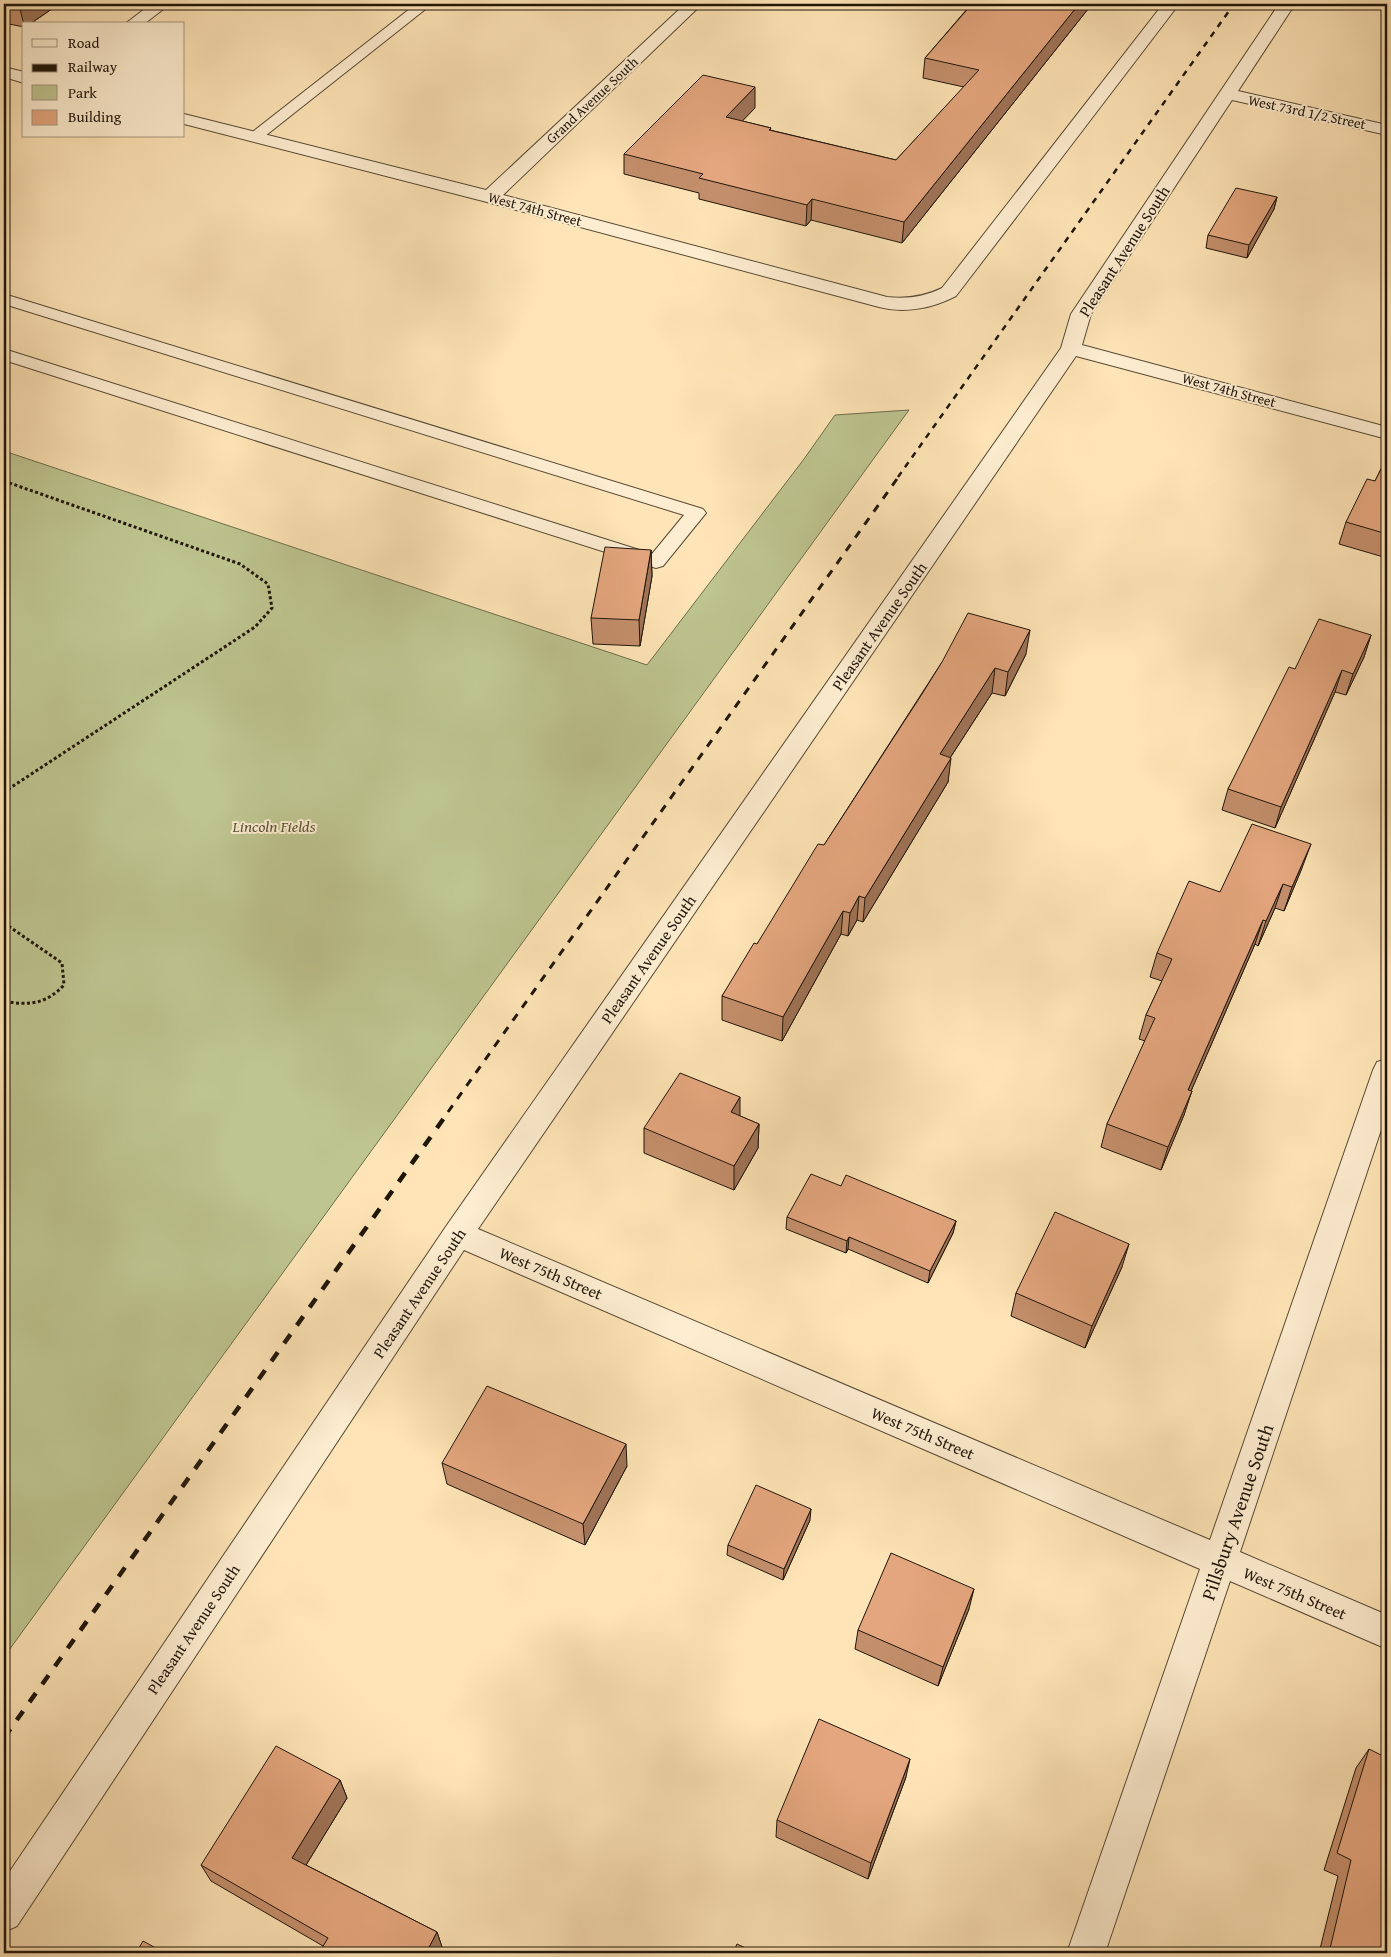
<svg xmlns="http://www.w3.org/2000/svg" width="1391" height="1957" font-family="'Gentium Book Plus',serif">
	<rect width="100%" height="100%" fill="#fee4b6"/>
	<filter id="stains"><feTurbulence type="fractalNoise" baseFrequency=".004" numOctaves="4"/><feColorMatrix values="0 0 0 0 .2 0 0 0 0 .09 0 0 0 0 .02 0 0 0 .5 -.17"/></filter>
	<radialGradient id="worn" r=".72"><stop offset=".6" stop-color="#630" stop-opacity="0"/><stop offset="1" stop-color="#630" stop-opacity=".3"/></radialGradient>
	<path fill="#bec590" stroke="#6e6d4c" d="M 909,410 L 4,1657 L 4,451 L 647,665 L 804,459 L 835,415 Z"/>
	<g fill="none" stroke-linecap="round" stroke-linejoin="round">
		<defs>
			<g id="lane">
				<path d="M 416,4 L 432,4 L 260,140 L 250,140 L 247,137 L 250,134 Z"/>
				<path d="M 4,294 L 703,509 L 706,513 L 663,566 L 656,568 L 649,566 L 4,360 L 4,349 L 652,554 L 684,515 L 4,304 Z"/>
			</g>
			<g id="street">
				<path d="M 151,4 L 170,4 L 144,24 L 125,24 Z"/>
				<path d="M 685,4 L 702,4 L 503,195 L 887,297 C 907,299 924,297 942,288 L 1163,4 L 1179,4 L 956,296 C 933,308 905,314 879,307 L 483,201 L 184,124 L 184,114 L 486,190 Z"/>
				<path d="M 1279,4 L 1295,4 L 1238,91 L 1387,125 L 1387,135 L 1232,100 L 1091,314 L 1082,345 L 1387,427 L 1387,439 L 1076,356 L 478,1229 L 1210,1540 L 1373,1070 L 1377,1062 L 1387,1059 L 1387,1112 L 1240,1552 L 1387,1615 L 1387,1649 L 1230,1581 L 1105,1953 L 1067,1953 L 1200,1569 L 464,1250 L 17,1926 L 4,1932 L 4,1880 L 447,1225 L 1061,348 L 1071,314 Z"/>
				<path d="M 4,67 L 24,72 L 24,83 L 4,77 Z"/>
			</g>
		</defs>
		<use href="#lane" stroke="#574934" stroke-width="2"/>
		<use href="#street" stroke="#574934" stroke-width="2"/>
		<g stroke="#1f1509" stroke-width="3" stroke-dasharray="3 2.5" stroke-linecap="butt">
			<path d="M 4,481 L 240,564 L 268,584 L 272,608 L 255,627 L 4,792"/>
			<path d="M 4,923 L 62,963 L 64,985 C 46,1004 29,1006 4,1001"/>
		</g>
		<use href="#lane" fill="#feedd0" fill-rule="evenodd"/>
		<use href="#street" fill="#feedd0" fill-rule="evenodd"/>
		<path stroke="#1f1509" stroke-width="2.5" stroke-dasharray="6 6" stroke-linecap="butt" d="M 898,477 L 1234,4"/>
		<path stroke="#1f1509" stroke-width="3" stroke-dasharray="8 8" stroke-linecap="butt" d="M 448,1112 L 899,476"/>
		<path stroke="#1f1509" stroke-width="4.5" stroke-dasharray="11 11" stroke-linecap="butt" d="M 4,1738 L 449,1111"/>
	</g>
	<g fill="#c48f6c" stroke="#1f1509">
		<path d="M 4,4 L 59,4 L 30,24 L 24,24 L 24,27 L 4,23 Z"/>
		<path d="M 841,4 L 866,4 L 862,8 Z"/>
		<path d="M 968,4 L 1092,4 L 902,243 L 811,220 L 806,226 L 699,199 L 699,193 L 624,174 L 624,154 L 755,108 L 742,121 L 771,128 L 770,130 L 896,160 L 964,87 L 923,78 L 925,58 L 967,9 Z"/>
		<path d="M 1277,197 L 1274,209 L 1247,258 L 1206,248 L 1208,235 Z"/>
		<path d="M 1387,457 L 1387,558 L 1339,544 L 1346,522 L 1375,481 Z"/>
		<path d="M 651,550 L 652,576 L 640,646 L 593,644 L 591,618 Z"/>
		<path d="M 1371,635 L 1364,657 L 1346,695 L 1335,692 L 1275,828 L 1222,810 L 1228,789 L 1295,669 Z"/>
		<path d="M 1026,654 L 1005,696 L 992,693 L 950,758 L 948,782 L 863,922 L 857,920 L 848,936 L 841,934 L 782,1041 L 722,1020 L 722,996 L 824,845 L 942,662 Z"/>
		<path d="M 1302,868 L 1284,911 L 1275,908 L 1258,946 L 1255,944 L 1191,1091 L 1184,1115 L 1161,1170 L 1101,1147 L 1107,1124 L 1145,1041 L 1139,1039 L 1146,1015 L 1162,981 L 1150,977 L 1157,953 L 1220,892 Z"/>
		<path d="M 740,1116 L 759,1124 L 758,1148 L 734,1190 L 644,1153 L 644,1128 Z"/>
		<path d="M 841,1186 L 956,1221 L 953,1233 L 928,1283 L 848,1249 L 846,1253 L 786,1229 L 787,1217 Z"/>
		<path d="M 1122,1267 L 1085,1348 L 1011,1316 L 1016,1293 Z"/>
		<path d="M 442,1463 L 627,1466 L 585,1545 L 447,1484 Z"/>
		<path d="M 810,1520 L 783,1580 L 727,1555 L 728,1545 Z"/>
		<path d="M 969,1609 L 938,1686 L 855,1649 L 858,1630 Z"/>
		<path d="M 1369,1749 L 1387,1953 L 1319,1953 L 1338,1876 L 1324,1870 L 1356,1768 Z"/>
		<path d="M 906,1777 L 868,1879 L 776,1837 L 777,1820 Z"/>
		<path d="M 340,1780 L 347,1798 L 306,1865 L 437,1932 L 442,1947 L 323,1946 L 211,1881 L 201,1865 Z"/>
	</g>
	<g fill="#a07458" stroke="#1f1509">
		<path d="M 20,4 L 59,4 L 30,24 L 24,24 L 24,25 L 19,5 Z"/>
		<path d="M 862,4 L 866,4 L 862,8 Z"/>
		<path d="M 1079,4 L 1092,4 L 902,243 L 904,222 Z"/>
		<path d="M 755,87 L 755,108 L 726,138 L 726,117 Z"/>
		<path d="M 1277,197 L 1274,209 L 1247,258 L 1249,245 Z"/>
		<path d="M 812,199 L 811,220 L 806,226 L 807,205 Z"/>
		<path d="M 651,550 L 652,576 L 640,646 L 639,620 Z"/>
		<path d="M 1030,630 L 1026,654 L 1005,696 L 1008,672 Z"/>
		<path d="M 1371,635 L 1364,657 L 1346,695 L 1353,674 Z"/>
		<path d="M 995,668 L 992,693 L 937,778 L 940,754 Z"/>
		<path d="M 1342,670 L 1335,692 L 1275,828 L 1281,807 Z"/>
		<path d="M 951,758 L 948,782 L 863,922 L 865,898 Z"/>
		<path d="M 1311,844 L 1302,868 L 1284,911 L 1292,887 Z"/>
		<path d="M 1283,884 L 1275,908 L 1258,946 L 1266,921 Z"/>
		<path d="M 859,896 L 857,920 L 848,936 L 850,913 Z"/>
		<path d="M 843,911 L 841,934 L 782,1041 L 783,1017 Z"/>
		<path d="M 1263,920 L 1255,944 L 1181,1114 L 1188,1090 Z"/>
		<path d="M 1192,1091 L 1184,1115 L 1161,1170 L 1168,1147 Z"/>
		<path d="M 740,1097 L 740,1121 L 731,1112 Z"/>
		<path d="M 759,1124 L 758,1148 L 734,1190 L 734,1166 Z"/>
		<path d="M 956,1221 L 953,1233 L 928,1283 L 930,1271 Z"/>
		<path d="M 849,1237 L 848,1249 L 846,1253 L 847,1241 Z"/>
		<path d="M 1129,1244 L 1122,1267 L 1085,1348 L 1092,1326 Z"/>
		<path d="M 626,1444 L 627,1466 L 585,1545 L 583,1524 Z"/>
		<path d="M 811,1509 L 810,1520 L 783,1580 L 784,1569 Z"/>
		<path d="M 974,1589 L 969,1609 L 938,1686 L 943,1667 Z"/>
		<path d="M 910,1759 L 906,1777 L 868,1879 L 871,1863 Z"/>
		<path d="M 340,1780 L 347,1798 L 300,1875 L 292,1858 Z"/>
		<path d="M 437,1932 L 442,1947 L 439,1953 L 426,1953 Z"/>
	</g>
	<g fill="#e4a67e" stroke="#1f1509">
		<path d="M 972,4 L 1079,4 L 904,222 L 812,199 L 807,205 L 699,178 L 703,174 L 624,154 L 703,75 L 755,87 L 726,117 L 771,128 L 769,130 L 896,160 L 979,70 L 925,58 Z"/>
		<path d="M 1236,188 L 1277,197 L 1249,245 L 1208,235 Z"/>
		<path d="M 1387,457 L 1387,534 L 1346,522 L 1367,479 L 1375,481 Z"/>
		<path d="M 605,547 L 651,550 L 639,620 L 591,618 Z"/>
		<path d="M 968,613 L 1030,630 L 1008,672 L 995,668 L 940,754 L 951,758 L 865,898 L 859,896 L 850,913 L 843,911 L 783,1017 L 722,996 L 754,943 L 757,944 L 818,844 L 824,845 L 922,694 L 942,662 Z"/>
		<path d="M 1319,619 L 1371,635 L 1353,674 L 1342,670 L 1281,807 L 1228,789 L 1289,667 L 1295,669 Z"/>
		<path d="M 1252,824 L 1311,844 L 1292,887 L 1283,884 L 1266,921 L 1263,920 L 1188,1090 L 1192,1091 L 1168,1147 L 1107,1124 L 1155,1018 L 1146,1015 L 1172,959 L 1157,953 L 1189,881 L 1220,892 Z"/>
		<path d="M 680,1073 L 740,1097 L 731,1112 L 759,1124 L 734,1166 L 644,1128 Z"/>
		<path d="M 811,1174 L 841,1186 L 846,1175 L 956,1221 L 930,1271 L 849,1237 L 847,1241 L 787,1217 Z"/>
		<path d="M 1055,1212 L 1129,1244 L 1092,1326 L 1016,1293 Z"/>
		<path d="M 487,1386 L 626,1444 L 583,1524 L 442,1463 Z"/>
		<path d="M 756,1485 L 811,1509 L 784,1569 L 728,1545 Z"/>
		<path d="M 891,1553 L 974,1589 L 943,1667 L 858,1630 Z"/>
		<path d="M 819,1719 L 910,1759 L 871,1863 L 777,1820 Z"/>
		<path d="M 276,1746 L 340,1780 L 292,1858 L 437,1932 L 426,1953 L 319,1953 L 328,1938 L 201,1865 Z"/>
		<path d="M 1369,1749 L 1387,1758 L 1387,1953 L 1329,1953 L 1351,1860 L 1337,1853 Z"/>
		<path d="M 143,1941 L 165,1953 L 136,1953 Z"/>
		<path d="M 737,1944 L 756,1953 L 733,1953 Z"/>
	</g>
	<g text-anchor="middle" stroke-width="4" stroke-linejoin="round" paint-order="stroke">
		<g font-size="14" fill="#1f1509" stroke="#feedd0">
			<text transform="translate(592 100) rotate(-43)" y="5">Grand Avenue South</text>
			<text transform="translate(1307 112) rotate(12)" y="5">West 73rd 1/2 Street</text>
			<text transform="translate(535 209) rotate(15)" y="5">West 74th Street</text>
			<text transform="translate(1229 390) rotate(15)" y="5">West 74th Street</text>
		</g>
		<g font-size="16" fill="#1f1509" stroke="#feedd0">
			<text transform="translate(1124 251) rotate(-57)" y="6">Pleasant Avenue South</text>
			<text transform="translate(879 626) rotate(-55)" y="6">Pleasant Avenue South</text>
			<text transform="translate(648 959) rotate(-55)" y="6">Pleasant Avenue South</text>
			<text transform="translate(551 1273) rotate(23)" y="6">West 75th Street</text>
			<text transform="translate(419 1293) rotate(-56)" y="6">Pleasant Avenue South</text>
			<text transform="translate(923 1433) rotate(23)" y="6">West 75th Street</text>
			<text transform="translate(1295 1593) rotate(23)" y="6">West 75th Street</text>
			<text transform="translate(193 1629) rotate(-56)" y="6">Pleasant Avenue South</text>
		</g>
		<g font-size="16" font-style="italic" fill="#575338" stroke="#feedd0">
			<text x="274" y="832">Lincoln Fields</text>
		</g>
		<g font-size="19" fill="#1f1509" stroke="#feedd0">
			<text transform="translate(1237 1512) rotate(-71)" y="7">Pillsbury Avenue South</text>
		</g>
	</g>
	<rect width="1391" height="1957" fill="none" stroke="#fee4b6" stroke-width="20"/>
	<rect x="5" y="5" width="1381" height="1947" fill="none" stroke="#1f1509" stroke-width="2.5"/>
	<rect x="10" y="10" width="1371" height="1937" fill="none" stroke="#1f1509"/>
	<rect x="22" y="22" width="162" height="115" fill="#feedd0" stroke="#a59780"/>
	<rect x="32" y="39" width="25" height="8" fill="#feedd0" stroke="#a59780"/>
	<text x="68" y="48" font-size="15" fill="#1f1509">Road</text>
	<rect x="32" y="64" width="25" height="8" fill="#1f1509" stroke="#a59780"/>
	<text x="68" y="72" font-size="15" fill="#1f1509">Railway</text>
	<rect x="32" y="85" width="25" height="15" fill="#bec590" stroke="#a59780"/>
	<text x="68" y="98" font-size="15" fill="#1f1509">Park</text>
	<rect x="32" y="110" width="25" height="15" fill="#e4a67e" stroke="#a59780"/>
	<text x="68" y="122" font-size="15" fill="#1f1509">Building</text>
	<rect width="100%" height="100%" filter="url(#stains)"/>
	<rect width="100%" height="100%" fill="url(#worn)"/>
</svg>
